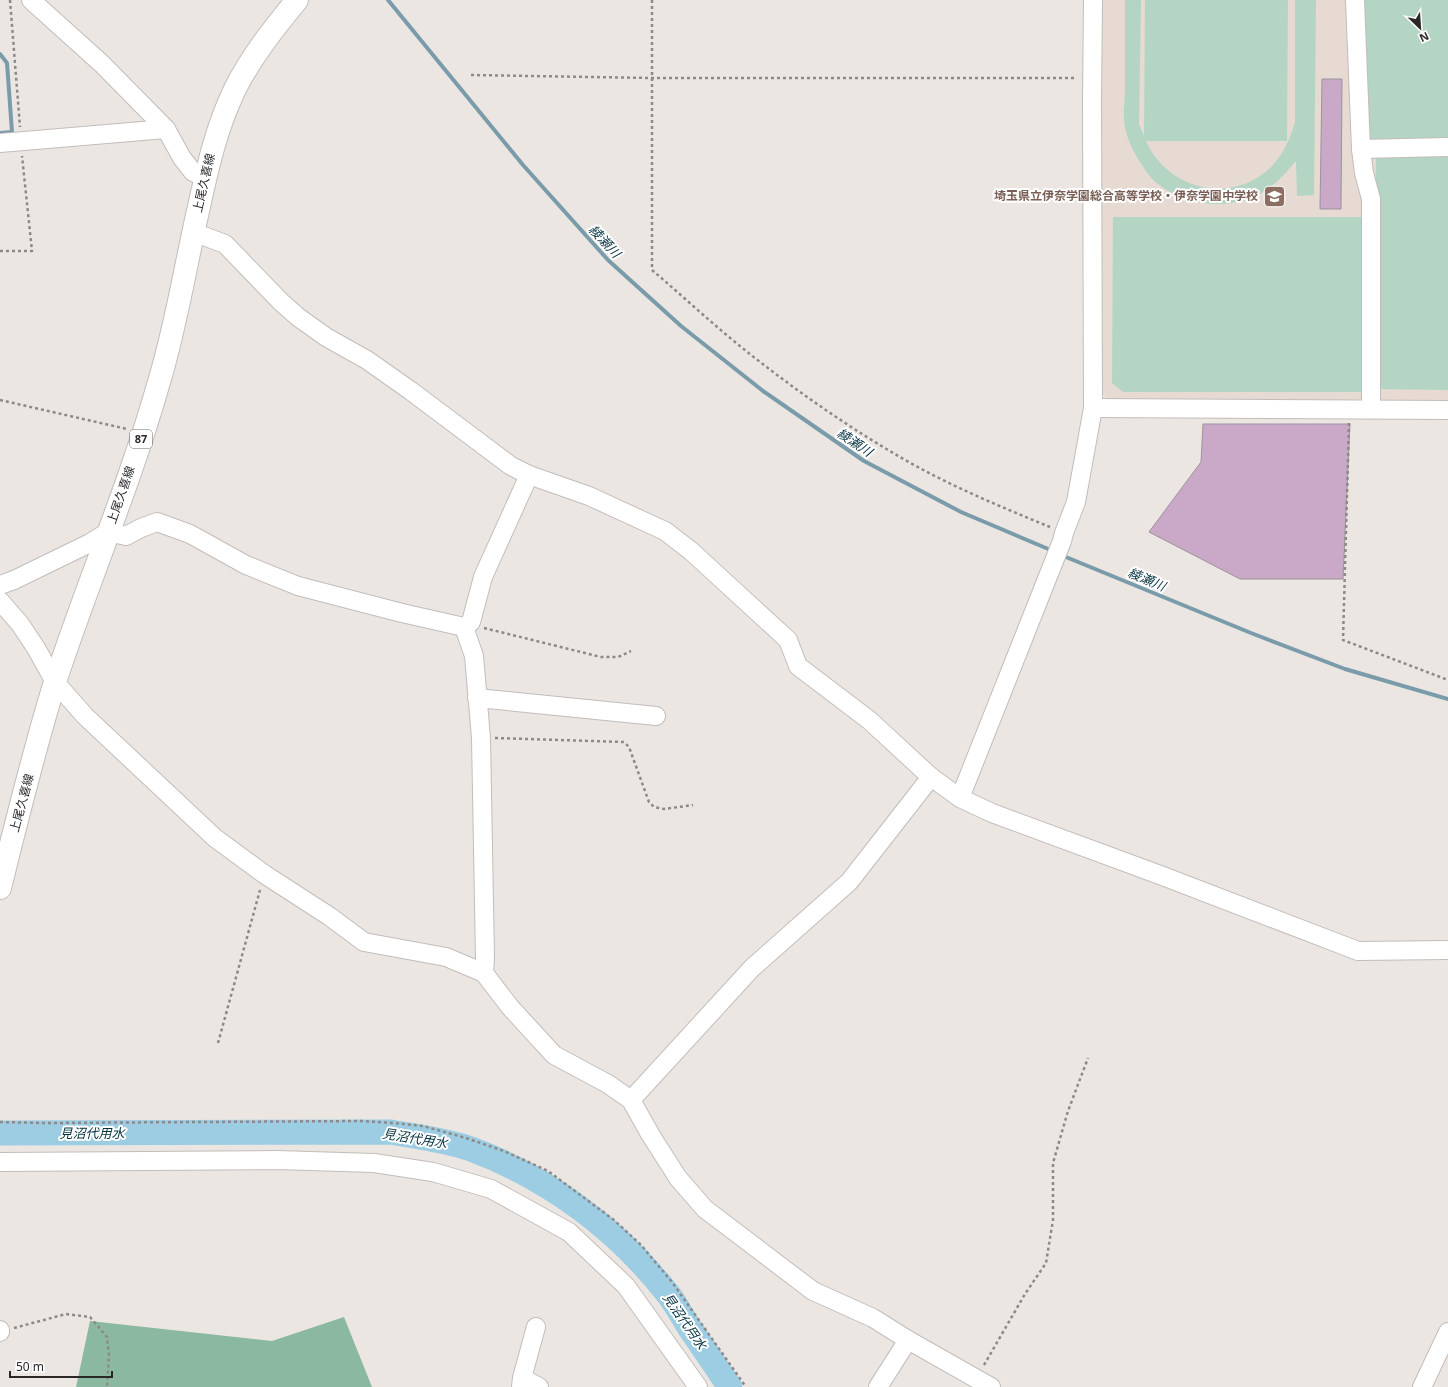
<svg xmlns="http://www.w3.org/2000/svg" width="1448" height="1387" font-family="'Noto Sans','Noto Sans JP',sans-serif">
	<rect width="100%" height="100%" fill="#ece6e3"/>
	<path fill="#e6dad2" d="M 1101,0 L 1448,0 L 1448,401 L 1108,399 L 1099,391 Z"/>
	<g fill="#b4d5c3">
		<path d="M 1125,0 L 1141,0 L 1139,124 L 1144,136 L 1145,0 L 1288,0 L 1287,141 L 1146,141 C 1168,191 1234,206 1273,165 C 1284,153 1290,138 1295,122 L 1295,0 L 1316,0 L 1314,195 L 1297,196 L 1296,161 C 1283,176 1271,190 1252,198 C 1219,210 1181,204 1154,181 C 1148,175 1143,166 1138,159 C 1133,150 1128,141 1126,131 C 1122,118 1125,102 1125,89 C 1125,59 1125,30 1125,0 Z"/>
		<rect x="1362" y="0" width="86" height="140"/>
		<path d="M 1376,152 L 1448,153 L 1448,390 L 1374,389 Z"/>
		<path d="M 1113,217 L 1362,217 L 1361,392 L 1123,392 L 1112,383 Z"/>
	</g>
	<path fill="#8ab8a0" d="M 344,1317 L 372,1387 L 76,1387 L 90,1321 L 272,1341 Z"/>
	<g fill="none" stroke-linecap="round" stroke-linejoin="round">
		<g stroke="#7a9caa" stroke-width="4">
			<path d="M 388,0 L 523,165 L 608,260 L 681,326 L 763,391 L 864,461 L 961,512 L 1053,551"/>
			<path d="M 0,54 L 7,63 L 12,132 L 0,133"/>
			<path d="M 1061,555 L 1251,633 L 1345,669 L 1448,699"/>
		</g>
		<path stroke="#9ccde2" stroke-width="25" d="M 0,1133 L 391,1132 C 418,1137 445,1140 471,1149 C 549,1178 617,1229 668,1294 C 676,1304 682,1316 689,1327 C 703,1347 716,1367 730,1387"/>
	</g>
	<g fill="#caa8c8" stroke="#999599">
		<path d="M 1322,79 L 1342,79 L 1341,209 L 1320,209 Z"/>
		<path d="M 1203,424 L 1350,424 L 1343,579 L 1240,579 L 1149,532 L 1201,462 Z"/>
	</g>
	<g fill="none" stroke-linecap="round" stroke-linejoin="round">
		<defs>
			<g id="minor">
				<path d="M 31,0 L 102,64 L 166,129 L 182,158 L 193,172 L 205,177"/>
				<path d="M 1355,0 L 1361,149 L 1364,173 L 1371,199 L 1371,409"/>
				<path d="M 0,143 L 166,129"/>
				<path d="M 1361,149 L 1448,147"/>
				<path d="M 193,232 L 225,244 L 281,302 L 298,317 L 326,337 L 367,360 L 411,391 L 511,466 L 529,475 L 589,496 L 665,531 L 691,551 L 788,640 L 798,666 L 869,720 L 931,777"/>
				<path d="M 1093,408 L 1448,410"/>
				<path d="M 0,585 L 14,580 L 90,543 L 108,532 L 126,536 L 141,528 L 157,522 L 190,534 L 246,565 L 298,586 L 402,613 L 464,627 L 471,622 L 483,577 L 529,475"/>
				<path d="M 0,601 L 20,624 L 36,648 L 55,682 L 85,716 L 215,838 L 264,874 L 329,916 L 364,942 L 446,957 L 484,973 L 510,1007 L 554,1055 L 608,1084 L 631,1100 L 650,1134 L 678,1178 L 705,1209 L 813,1291 L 873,1318 L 908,1340 L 991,1387"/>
				<path d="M 464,627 L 474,656 L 481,738 L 485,958 L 484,973"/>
				<path d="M 477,698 L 656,716"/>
				<path d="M 960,798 L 1062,541 L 1064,533 L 1076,502 L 1093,408 L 1092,101 L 1093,0"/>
				<path d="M 631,1100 L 752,968 L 849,882 L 931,777 L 960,798 L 992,813 L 1160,875 L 1358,951 L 1448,950"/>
				<path d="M 0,1162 L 277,1160 L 374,1163 L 433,1172 L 491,1189 L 569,1232 L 626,1286 L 698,1387"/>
				<path d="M 0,1332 L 0,1330"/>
				<path d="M 522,1378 L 539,1387"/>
				<path d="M 521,1387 L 522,1378 L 536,1327"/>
				<path d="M 878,1387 L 908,1340"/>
				<path d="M 1422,1387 L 1448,1332"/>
			</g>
			<path id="major" d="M 0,888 C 17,819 34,750 55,682 C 88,582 130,484 159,382 C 176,326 185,268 198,211 C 207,170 216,128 235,89 C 251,57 274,28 297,0"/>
		</defs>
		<use href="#minor" stroke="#c2bdba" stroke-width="20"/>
		<use href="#major" stroke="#c2bdba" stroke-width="24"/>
		<g stroke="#8d8987" stroke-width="2.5" stroke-dasharray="3 3" stroke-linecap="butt">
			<path d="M 10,0 L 20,127"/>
			<path d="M 652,0 L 652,270 C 686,299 720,331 755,358 C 801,394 850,428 900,457 C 948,485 999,506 1050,527"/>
			<path d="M 471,75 L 652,78 L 1077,78"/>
			<path d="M 0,251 L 32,251 L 22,156"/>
			<path d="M 0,400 L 127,429"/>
			<path d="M 1349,423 L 1343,640 L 1448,680"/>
			<path d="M 484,628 L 601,657 L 618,657 L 631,651"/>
			<path d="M 495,738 L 624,742 L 629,747 L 649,802 L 654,807 L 664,809 L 693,805"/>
			<path d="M 218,1043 L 260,890"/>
			<path d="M 0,1122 L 44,1123 L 361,1121 L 394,1123 L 423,1126 L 466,1138 L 504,1151 L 548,1171 L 614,1220 L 641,1245 L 672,1282 L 746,1387"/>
			<path d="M 14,1328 L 66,1314 L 90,1317 L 107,1337 L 109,1355 L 107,1387"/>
			<path d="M 984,1365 L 1025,1294 L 1046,1263 L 1053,1220 L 1053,1163 L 1068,1111 L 1088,1058"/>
		</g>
		<use href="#minor" stroke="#fff" stroke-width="18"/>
		<use href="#major" stroke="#fff" stroke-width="22"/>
	</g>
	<defs>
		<symbol id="school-square" viewBox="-11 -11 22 22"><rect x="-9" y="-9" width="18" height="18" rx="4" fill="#8d6e63" stroke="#fff"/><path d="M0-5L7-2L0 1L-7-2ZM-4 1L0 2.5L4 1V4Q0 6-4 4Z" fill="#fff"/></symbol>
	</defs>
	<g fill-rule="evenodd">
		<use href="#school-square" x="1262" y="184" width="25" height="25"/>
	</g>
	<g text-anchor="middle" stroke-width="4" stroke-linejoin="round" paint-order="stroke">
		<rect fill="#fff" stroke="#6a6868" stroke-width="1" x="130" y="430" width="22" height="18" rx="3"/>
		<g font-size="11" font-weight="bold" fill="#2a2827">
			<text x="141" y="443">87</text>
		</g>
		<g font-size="12" fill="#2a2827" stroke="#fff">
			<text transform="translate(204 183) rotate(-77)" y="4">上尾久喜線</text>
			<text transform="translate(121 495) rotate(-71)" y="4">上尾久喜線</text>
			<text transform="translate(22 803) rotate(-75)" y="4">上尾久喜線</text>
		</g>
		<g font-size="12" font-weight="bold" fill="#785e54" stroke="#fff" text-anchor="end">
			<text x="1258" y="200">埼玉県立伊奈学園総合高等学校・伊奈学園中学校</text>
		</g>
		<g font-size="13" font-style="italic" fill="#02313f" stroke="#fff">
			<text transform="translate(605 241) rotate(47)" y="5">綾瀬川</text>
			<text transform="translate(855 442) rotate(34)" y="5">綾瀬川</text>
			<text transform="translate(1147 579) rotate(23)" y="5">綾瀬川</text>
			<text x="92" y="1138">見沼代用水</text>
			<text transform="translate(415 1138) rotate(9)" y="5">見沼代用水</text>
			<text transform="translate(685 1321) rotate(55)" y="5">見沼代用水</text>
		</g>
	</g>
	<g transform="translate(1420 28) rotate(155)" stroke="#ffffff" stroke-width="3" paint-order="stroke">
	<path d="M0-3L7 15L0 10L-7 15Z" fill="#2a2827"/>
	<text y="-6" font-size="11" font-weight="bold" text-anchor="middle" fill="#2a2827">N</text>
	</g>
	<path d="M10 1371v6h102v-6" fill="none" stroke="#2a2827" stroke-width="2"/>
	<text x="16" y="1371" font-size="12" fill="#2a2827" stroke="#ffffff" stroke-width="3" paint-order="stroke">50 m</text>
</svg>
